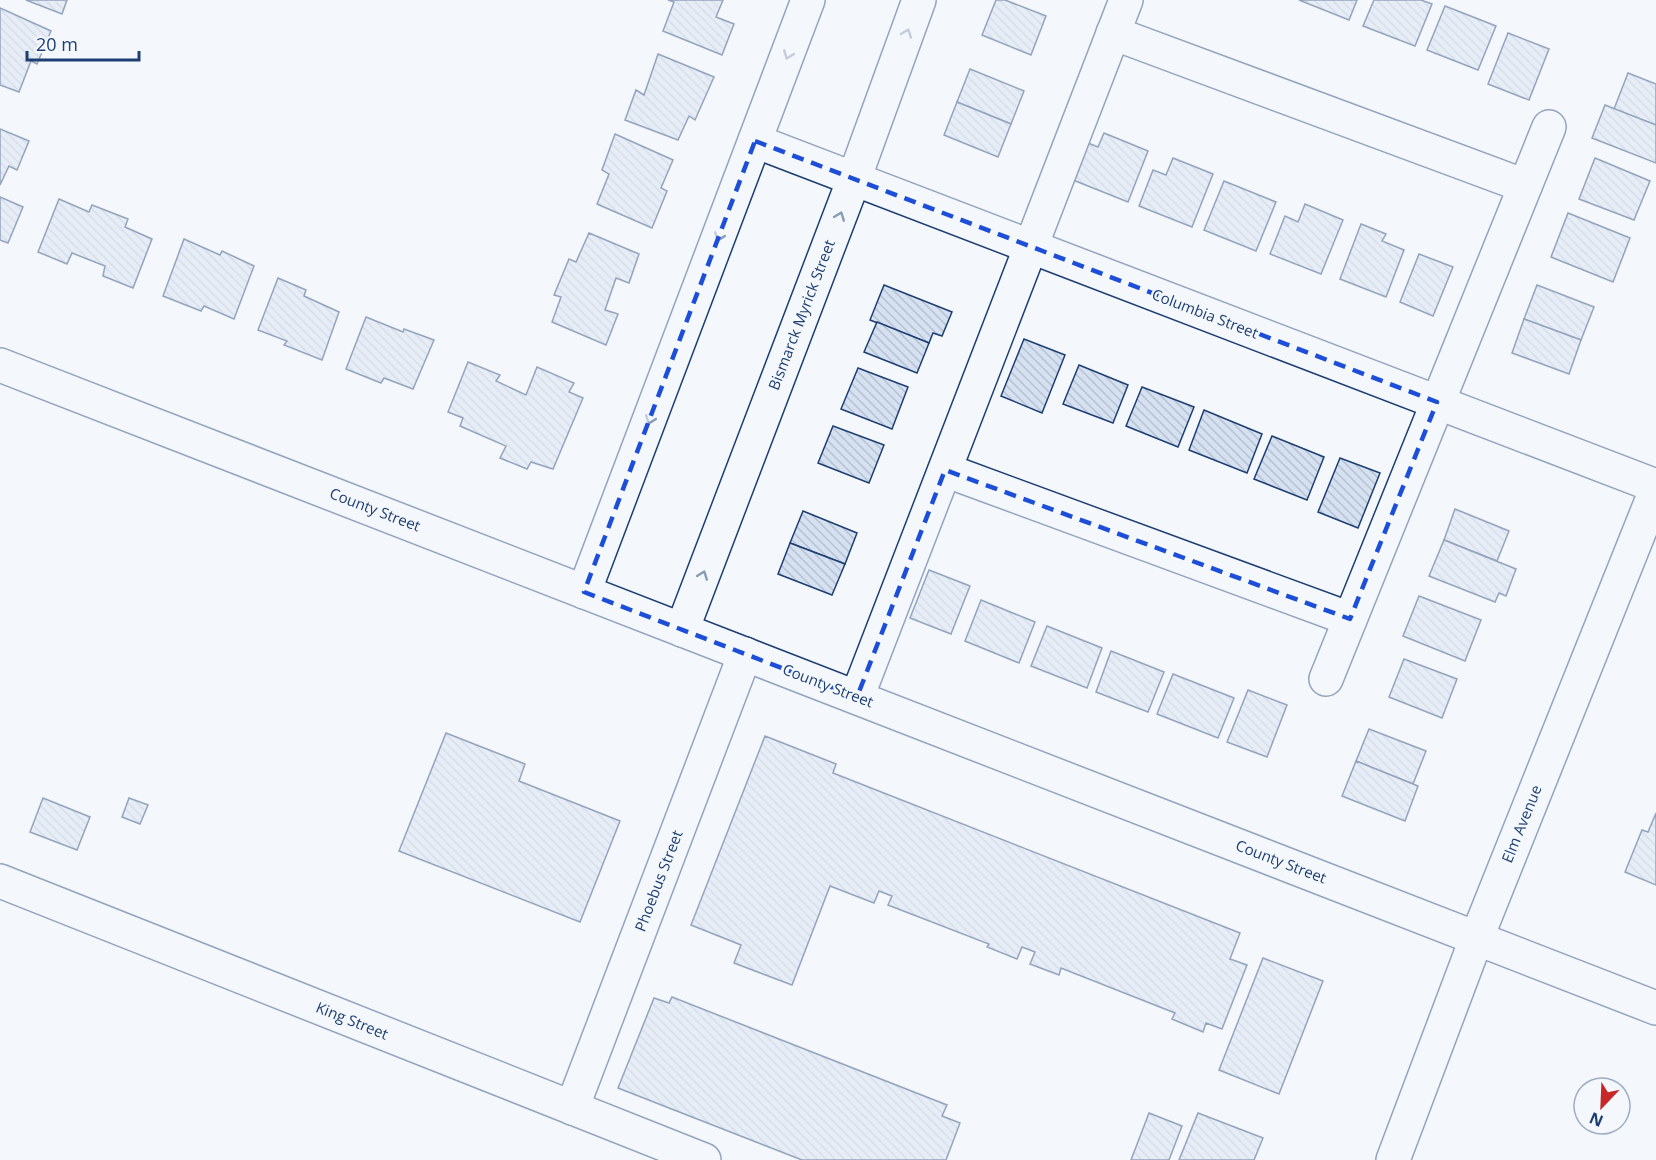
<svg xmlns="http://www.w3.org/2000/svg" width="1656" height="1160" font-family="'Open Sans',sans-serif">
	<defs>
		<pattern id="building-back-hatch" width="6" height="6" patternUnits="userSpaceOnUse" patternTransform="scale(1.5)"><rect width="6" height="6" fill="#d5e0f0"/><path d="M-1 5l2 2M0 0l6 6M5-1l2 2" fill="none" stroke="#b6c1d1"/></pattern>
	</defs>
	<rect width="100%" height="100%" fill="#f4f7fb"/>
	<g fill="url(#building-back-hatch)" stroke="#1d3f73" stroke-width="1.5">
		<path d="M 26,0 L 67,0 L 62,14 Z"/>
		<path d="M 668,0 L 723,0 L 716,17 L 734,24 L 722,55 L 663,31 L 674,2 Z"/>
		<path d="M 996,0 L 1005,0 L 1046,16 L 1031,55 L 982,35 Z"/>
		<path d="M 1299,0 L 1357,0 L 1349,20 Z"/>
		<path d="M 1374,0 L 1421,0 L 1432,4 L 1415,46 L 1363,26 Z"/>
		<path d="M 1445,6 L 1496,26 L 1478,70 L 1427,50 Z"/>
		<path d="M 0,8 L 51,31 L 37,64 L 31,61 L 19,92 L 0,85 Z"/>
		<path d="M 1508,33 L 1549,49 L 1529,100 L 1488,84 Z"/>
		<path d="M 658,54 L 714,77 L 695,120 L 689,116 L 678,140 L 625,120 L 636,90 L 644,95 Z"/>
		<path d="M 970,69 L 1024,91 L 1011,124 L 957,102 Z"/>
		<path d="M 1628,73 L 1656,84 L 1656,125 L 1614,109 Z"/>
		<path d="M 957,102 L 1011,124 L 998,157 L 944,135 Z"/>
		<path d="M 1605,105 L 1656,125 L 1656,163 L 1592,138 Z"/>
		<path d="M 0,129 L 29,141 L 17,170 L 9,166 L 0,185 Z"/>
		<path d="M 1104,133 L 1148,151 L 1128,202 L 1073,180 L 1088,143 L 1098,147 Z"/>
		<path d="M 615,134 L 673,160 L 661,188 L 667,191 L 652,228 L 597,204 L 609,174 L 602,170 Z"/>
		<path d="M 1173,158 L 1213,174 L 1192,227 L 1139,206 L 1153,170 L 1166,175 Z"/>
		<path d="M 1595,158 L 1650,181 L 1634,220 L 1579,199 Z"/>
		<path d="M 1224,181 L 1276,202 L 1256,251 L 1204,230 Z"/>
		<path d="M 0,197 L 23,207 L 8,243 L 0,240 Z"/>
		<path d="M 59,199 L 89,212 L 92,205 L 128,219 L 125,227 L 152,239 L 133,288 L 103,276 L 105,266 L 72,253 L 67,264 L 38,252 Z"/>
		<path d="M 1305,204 L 1343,220 L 1321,274 L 1270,254 L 1285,216 L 1298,222 Z"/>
		<path d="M 1568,213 L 1630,238 L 1613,282 L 1551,257 Z"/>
		<path d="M 1361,224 L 1386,234 L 1382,241 L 1404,250 L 1386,297 L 1340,279 Z"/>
		<path d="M 589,233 L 639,254 L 629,283 L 616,278 L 605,310 L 618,314 L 606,345 L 552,322 L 561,297 L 554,295 L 569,259 L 576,262 Z"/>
		<path d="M 184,239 L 220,255 L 222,251 L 254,266 L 234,319 L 204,306 L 201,311 L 163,296 Z"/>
		<path d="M 1419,254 L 1453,267 L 1433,316 L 1400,302 Z"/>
		<path d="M 278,278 L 306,290 L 304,296 L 339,312 L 322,360 L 284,345 L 287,341 L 258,330 Z"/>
		<path d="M 884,285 L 952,312 L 942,336 L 933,333 L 929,343 L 870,320 Z"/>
		<path d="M 1537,285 L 1594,307 L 1581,340 L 1524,319 Z"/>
		<path d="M 366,317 L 403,332 L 404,329 L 434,340 L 413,389 L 384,378 L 381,383 L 346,369 Z"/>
		<path d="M 1524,319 L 1581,340 L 1569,374 L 1512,353 Z"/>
		<path d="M 877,322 L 929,343 L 917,373 L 864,352 Z"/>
		<path d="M 1024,339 L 1065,355 L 1042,413 L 1001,396 Z"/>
		<path d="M 468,362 L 500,375 L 496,381 L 526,395 L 537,367 L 574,383 L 569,392 L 583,398 L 553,469 L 531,462 L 527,469 L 500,458 L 506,446 L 460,426 L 463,418 L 448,412 Z"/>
		<path d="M 1079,365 L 1128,385 L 1113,423 L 1063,404 Z"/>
		<path d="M 858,368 L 908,387 L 892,429 L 841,409 Z"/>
		<path d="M 1142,387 L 1194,407 L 1178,447 L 1126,426 Z"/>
		<path d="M 1204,410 L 1262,434 L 1247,473 L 1189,450 Z"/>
		<path d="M 833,426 L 884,445 L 869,483 L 818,463 Z"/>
		<path d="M 1272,436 L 1324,457 L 1307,500 L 1254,479 Z"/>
		<path d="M 1340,458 L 1380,473 L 1358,528 L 1318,512 Z"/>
		<path d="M 1455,509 L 1509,531 L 1497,561 L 1444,540 Z"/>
		<path d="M 803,511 L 857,533 L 845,564 L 790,543 Z"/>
		<path d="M 1444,540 L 1516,569 L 1506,596 L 1499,593 L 1495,602 L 1429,576 Z"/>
		<path d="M 790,543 L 845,564 L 832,595 L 778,574 Z"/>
		<path d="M 929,570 L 970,586 L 951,634 L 910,618 Z"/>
		<path d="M 1419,596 L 1481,620 L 1465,661 L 1403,636 Z"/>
		<path d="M 981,600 L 1035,622 L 1019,663 L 965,641 Z"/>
		<path d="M 1047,626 L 1102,648 L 1087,688 L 1031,666 Z"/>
		<path d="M 1111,651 L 1164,672 L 1148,712 L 1096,692 Z"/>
		<path d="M 1404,659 L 1457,679 L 1442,718 L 1389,697 Z"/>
		<path d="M 1173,674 L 1234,698 L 1218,738 L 1157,714 Z"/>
		<path d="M 1248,690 L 1287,705 L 1267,757 L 1227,742 Z"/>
		<path d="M 1369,729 L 1426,751 L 1413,784 L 1356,761 Z"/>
		<path d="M 446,733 L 525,764 L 519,781 L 620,821 L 580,922 L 399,851 Z"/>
		<path d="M 765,736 L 836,764 L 833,773 L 1240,933 L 1230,959 L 1247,965 L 1222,1029 L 1206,1023 L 1203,1032 L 1172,1019 L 1175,1013 L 1061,968 L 1059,975 L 1030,964 L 1035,952 L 1022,947 L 1017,959 L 987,947 L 989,944 L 888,905 L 892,896 L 879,891 L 874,903 L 830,886 L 792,985 L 734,963 L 741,945 L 691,925 Z"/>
		<path d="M 1356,761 L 1418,786 L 1405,821 L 1342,796 Z"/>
		<path d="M 43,798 L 90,817 L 77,850 L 30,832 Z"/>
		<path d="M 129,798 L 148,805 L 140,824 L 122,817 Z"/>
		<path d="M 1656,813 L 1656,885 L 1625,872 L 1642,830 L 1648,832 Z"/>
		<path d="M 1263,958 L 1323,981 L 1279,1094 L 1219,1070 Z"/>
		<path d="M 672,997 L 947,1105 L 942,1116 L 960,1123 L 946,1160 L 802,1160 L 618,1088 L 654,998 L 669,1003 Z"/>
		<path d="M 1149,1113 L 1182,1126 L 1169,1160 L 1131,1160 Z"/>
		<path d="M 1198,1113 L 1263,1138 L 1254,1160 L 1179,1160 Z"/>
	</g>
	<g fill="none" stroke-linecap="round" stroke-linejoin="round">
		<defs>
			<g id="street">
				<path d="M 1113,33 L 1525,186"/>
				<path d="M 755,141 L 1656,486"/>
				<path d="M 945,470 L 1350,619"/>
				<path d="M 584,592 L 808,0"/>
				<path d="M 682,630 L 854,179 L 919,0"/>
				<path d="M 1326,679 L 1549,127"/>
				<path d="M 857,697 L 1126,0"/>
				<path d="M 0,881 L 704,1160"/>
				<path d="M 572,1108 L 745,654"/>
			</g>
			<g id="secondary">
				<path d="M 0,365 L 1656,1008"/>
				<path d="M 1393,1160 L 1477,937 L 1656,490"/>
			</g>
		</defs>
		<use href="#street" stroke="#1d3f73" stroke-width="36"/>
		<use href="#secondary" stroke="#1d3f73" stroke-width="36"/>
		<use href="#street" stroke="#f4f7fb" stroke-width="33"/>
		<use href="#secondary" stroke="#f4f7fb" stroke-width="33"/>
	</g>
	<defs><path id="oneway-chevron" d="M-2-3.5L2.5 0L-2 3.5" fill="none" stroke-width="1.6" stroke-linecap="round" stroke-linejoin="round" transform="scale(1.5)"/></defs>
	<g stroke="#889bb7">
		<use href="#oneway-chevron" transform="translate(907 33) rotate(-70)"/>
		<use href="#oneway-chevron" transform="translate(788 55) rotate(111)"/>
		<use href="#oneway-chevron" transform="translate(840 216) rotate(-69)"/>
		<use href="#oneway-chevron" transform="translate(719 237) rotate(111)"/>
		<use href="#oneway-chevron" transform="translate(650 420) rotate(111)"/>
		<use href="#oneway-chevron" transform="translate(703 575) rotate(-69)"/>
	</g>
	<path d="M0 0H1656V1160H0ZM 755,141 L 1437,402 L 1350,619 L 945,470 L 857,697 L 584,592 Z" fill="#f4f7fb" fill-opacity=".55" fill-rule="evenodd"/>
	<path fill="none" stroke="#1d4ed8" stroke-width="4.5" stroke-dasharray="12 8" stroke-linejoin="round" d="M 755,141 L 1437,402 L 1350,619 L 945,470 L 857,697 L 584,592 Z"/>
	<g text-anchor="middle" stroke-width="4.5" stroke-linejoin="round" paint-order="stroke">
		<g font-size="15" fill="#1d3f73" stroke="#f4f7fb">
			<text transform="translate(1205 314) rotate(21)" y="5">Columbia Street</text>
			<text transform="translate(802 315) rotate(-69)" y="5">Bismarck Myrick Street</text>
			<text transform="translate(375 510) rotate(21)" y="5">County Street</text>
			<text transform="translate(828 686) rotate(21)" y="5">County Street</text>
			<text transform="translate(1522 824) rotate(-68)" y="5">Elm Avenue</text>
			<text transform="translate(1281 862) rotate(21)" y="5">County Street</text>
			<text transform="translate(659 881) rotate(-69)" y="5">Phoebus Street</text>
			<text transform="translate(352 1021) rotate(22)" y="5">King Street</text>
		</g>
	</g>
	<g transform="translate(1602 1106) rotate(203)"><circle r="28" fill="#f4f7fb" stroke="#9eadc5" stroke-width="1.5"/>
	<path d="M0-4.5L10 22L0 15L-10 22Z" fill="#c62828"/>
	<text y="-9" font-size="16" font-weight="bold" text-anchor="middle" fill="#1d3f73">N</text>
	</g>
	<path d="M27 51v9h112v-9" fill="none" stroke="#1d3f73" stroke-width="3"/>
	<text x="36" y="51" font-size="18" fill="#1d3f73" stroke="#f4f7fb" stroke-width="4.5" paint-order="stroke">20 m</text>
</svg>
